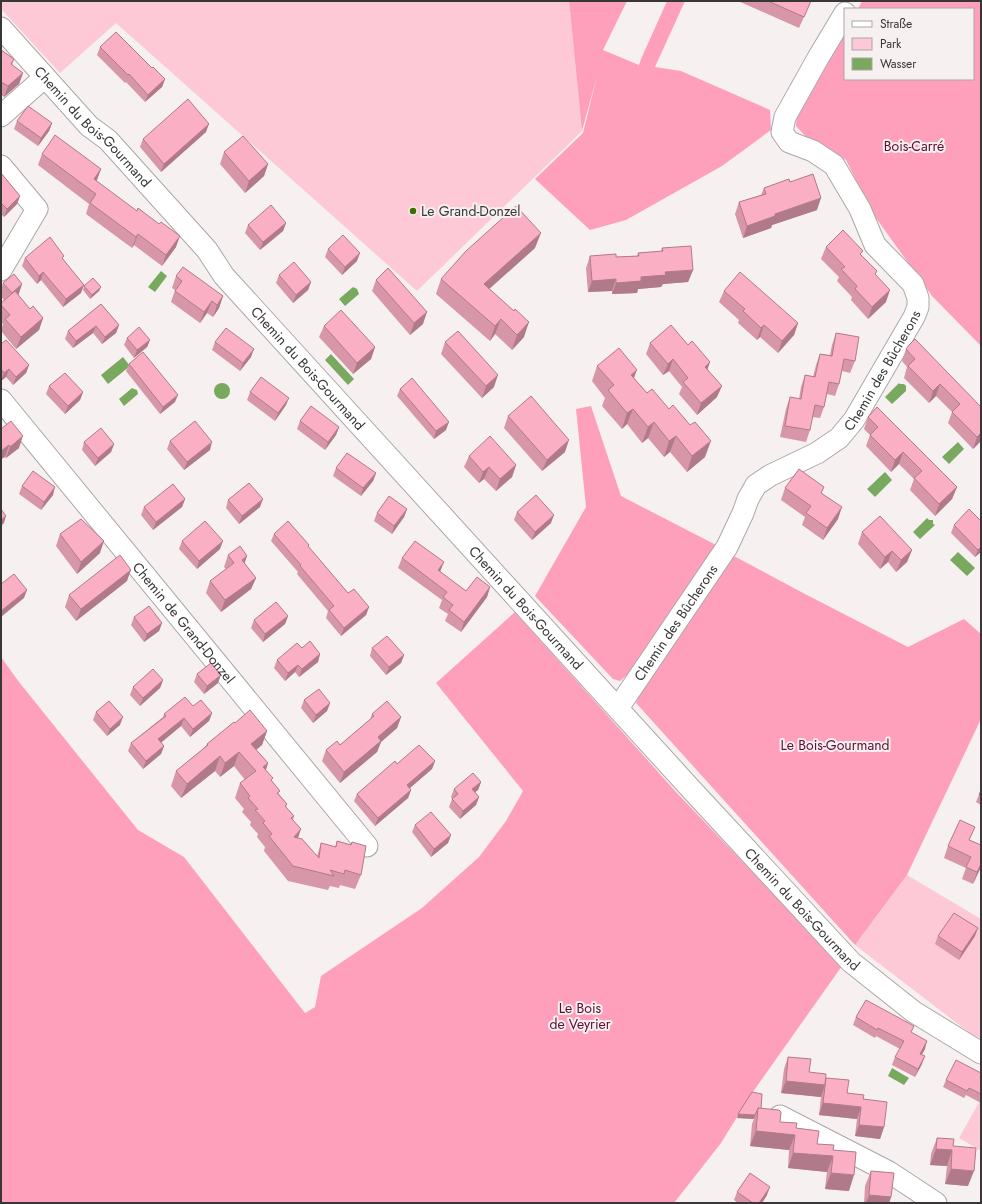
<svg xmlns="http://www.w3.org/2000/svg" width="982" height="1204" font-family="Jost,sans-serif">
	<rect width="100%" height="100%" fill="#f7f0f1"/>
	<g fill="#fdc9d7">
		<path d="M 1,1 L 569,1 L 582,131 L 417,291 L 116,23 L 60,73 L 1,9 Z"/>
		<path d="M 907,875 L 981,919 L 981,1039 L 971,1034 L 855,945 Z"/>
		<path d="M 981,1099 L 981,1151 L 959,1138 Z"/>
	</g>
	<g fill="#fea0bc">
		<path d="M 569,1 L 627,1 L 603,50 L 639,65 L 641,59 L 667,1 L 685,1 L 655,67 L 681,71 L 770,110 L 771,130 L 722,166 L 626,220 L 590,230 L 535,179 L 583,133 L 597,76 L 582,131 Z"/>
		<path d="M 862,1 L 981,1 L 981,346 L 932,296 L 871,211 L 846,160 L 807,138 L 796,126 L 797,108 L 845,30 L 845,79 L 973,79 L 973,9 L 858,9 Z"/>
		<path d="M 591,406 L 621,496 L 718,546 L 628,674 L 620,681 L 613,679 L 535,596 L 586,507 L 576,409 Z"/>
		<path d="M 732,555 L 805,594 L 908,647 L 964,619 L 981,634 L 981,719 L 907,875 L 855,945 L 636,703 L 643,687 Z"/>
		<path d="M 515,612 L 676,792 L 842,966 L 750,1096 L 721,1143 L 674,1203 L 1,1203 L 1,657 L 19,682 L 138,830 L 184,857 L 305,1013 L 315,1007 L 321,976 L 422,908 L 479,857 L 506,821 L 523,791 L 436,683 Z"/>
	</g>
	<g fill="#78a95e">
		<path d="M 161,271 L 167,276 L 155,292 L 148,287 Z"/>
		<path d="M 353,287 L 357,289 L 359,294 L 345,306 L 339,299 Z"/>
		<path d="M 331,354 L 354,379 L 348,385 L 325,360 Z"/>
		<path d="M 123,357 L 130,366 L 108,384 L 101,375 Z"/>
		<circle cx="222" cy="391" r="8"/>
		<path d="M 899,383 L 900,384 L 904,384 L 906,386 L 906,391 L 892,404 L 885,397 Z"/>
		<path d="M 132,388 L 134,389 L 137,390 L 138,394 L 124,406 L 119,399 Z"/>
		<path d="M 958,442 L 964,449 L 949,464 L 942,457 Z"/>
		<path d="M 885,472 L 892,480 L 875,497 L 867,489 Z"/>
		<path d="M 927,518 L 929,520 L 933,520 L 933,524 L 935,525 L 920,539 L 913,532 Z"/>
		<path d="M 958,552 L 975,568 L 967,576 L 950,560 Z"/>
		<path d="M 892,1068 L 909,1078 L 904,1085 L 888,1076 Z"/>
	</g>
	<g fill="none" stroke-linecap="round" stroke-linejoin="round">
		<defs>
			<g id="minor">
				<path id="s1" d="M 1,28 L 89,126 L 108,140 L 207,250 L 224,276 L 690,788 L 851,962 L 914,1012 L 981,1053"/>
				<path d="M 1,116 L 45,77"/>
				<path d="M 1,166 L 37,209 L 1,270"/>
				<path id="s2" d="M 1,400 L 367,846"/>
				<path id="s3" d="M 618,708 L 727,547 L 743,513 L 748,499 L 756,485 L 771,475 L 817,453 L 839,438 L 854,420 L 914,317 L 918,307 L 918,298 L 913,284 L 875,245 L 860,209 L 834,165 L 813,151 L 789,142 L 782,132 L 785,117 L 818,58 L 845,13"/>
				<path d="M 780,1116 L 889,1172 L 936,1203"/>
			</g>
		</defs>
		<use href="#minor" stroke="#ada6a8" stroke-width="23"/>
		<use href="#minor" stroke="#fff" stroke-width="21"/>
	</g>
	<g fill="#d896a9">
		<path d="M 738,1 L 811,1 L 799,28 Z"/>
		<path d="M 100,47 L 152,68 L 165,79 L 162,87 L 145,102 L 126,82 L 125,83 L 97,55 Z"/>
		<path d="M 1,50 L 14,59 L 12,65 L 23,73 L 19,84 L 4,97 L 1,95 Z"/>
		<path d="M 17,121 L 52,123 L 49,131 L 38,146 L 14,129 Z"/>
		<path d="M 206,132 L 161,172 L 140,147 L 143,139 Z"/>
		<path d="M 224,152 L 268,164 L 264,176 L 245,193 L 220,164 Z"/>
		<path d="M 42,154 L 101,169 L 96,181 L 176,247 L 162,266 L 134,245 L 132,248 L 86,214 L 89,204 L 38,165 Z"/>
		<path d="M 1,173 L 20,196 L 17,204 L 4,217 L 1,214 Z"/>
		<path d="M 790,182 L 817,210 L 772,225 L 771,228 L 743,238 L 735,214 L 739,202 L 761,195 L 764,188 Z"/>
		<path d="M 286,223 L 283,231 L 260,250 L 245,233 L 248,225 Z"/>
		<path d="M 826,247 L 861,255 L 876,275 L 886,302 L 868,319 L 851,300 L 852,297 L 837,281 L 839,277 L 821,259 Z"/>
		<path d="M 535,248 L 489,289 L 524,337 L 512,350 L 495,334 L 490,341 L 436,294 L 441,279 Z"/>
		<path d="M 662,248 L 693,270 L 688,282 L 663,284 L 661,287 L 638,289 L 637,293 L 612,294 L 612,291 L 588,292 L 586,268 L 590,256 L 616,257 L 637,256 L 638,253 L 661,251 Z"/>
		<path d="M 328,249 L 357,261 L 342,275 L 325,257 Z"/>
		<path d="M 25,258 L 63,259 L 81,293 L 63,307 L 41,280 L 37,284 L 22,266 Z"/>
		<path d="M 279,275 L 311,282 L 308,290 L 293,303 L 276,283 Z"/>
		<path d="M 176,276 L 223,296 L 219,308 L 213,317 L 207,313 L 200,323 L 171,302 L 175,290 L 172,288 Z"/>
		<path d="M 376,280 L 423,324 L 410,335 L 372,291 Z"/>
		<path d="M 3,283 L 22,284 L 18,296 L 30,309 L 43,318 L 39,330 L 16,349 L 1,331 L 3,324 L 1,322 L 1,305 L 4,300 L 1,296 L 1,289 Z"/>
		<path d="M 84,286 L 101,287 L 99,291 L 90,299 L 83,290 Z"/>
		<path d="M 724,291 L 798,323 L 794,335 L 778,353 L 760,337 L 757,340 L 738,323 L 739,320 L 719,302 Z"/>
		<path d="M 101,304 L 119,325 L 116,333 L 102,344 L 93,333 L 73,348 L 65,339 L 68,331 Z"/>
		<path d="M 324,326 L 375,347 L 371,359 L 353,374 L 319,337 Z"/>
		<path d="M 836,333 L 855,361 L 850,373 L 842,371 L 839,384 L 835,396 L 827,394 L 824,407 L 820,418 L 812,417 L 810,430 L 806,442 L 780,437 L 786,409 L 790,397 L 799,399 L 801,387 L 805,375 L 813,377 L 816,365 L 820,354 L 830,355 L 832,345 Z"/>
		<path d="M 127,338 L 150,340 L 147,347 L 134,358 L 124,345 Z"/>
		<path d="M 215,342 L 251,357 L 240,371 L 212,350 Z"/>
		<path d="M 445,342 L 494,387 L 482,398 L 441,354 Z"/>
		<path d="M 650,343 L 708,369 L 717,397 L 697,415 L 679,394 L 682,387 L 669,371 L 663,375 L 646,354 Z"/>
		<path d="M 1,344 L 29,365 L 26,373 L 13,385 L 6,377 L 1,381 Z"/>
		<path d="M 906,349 L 981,407 L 981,444 L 980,442 L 973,449 L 948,423 L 952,412 L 936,396 L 929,403 L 904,378 L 907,367 L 902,361 Z"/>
		<path d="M 129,364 L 175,402 L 160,414 L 126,371 Z"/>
		<path d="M 597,366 L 634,378 L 647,393 L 705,457 L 687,472 L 670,452 L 664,457 L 648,438 L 642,443 L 627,424 L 622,429 L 602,406 L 605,398 L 592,381 Z"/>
		<path d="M 49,386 L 83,392 L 80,400 L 65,414 L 46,394 Z"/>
		<path d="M 400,389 L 446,430 L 434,439 L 397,396 Z"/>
		<path d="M 250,392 L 286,405 L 275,421 L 247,400 Z"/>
		<path d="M 508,416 L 565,452 L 542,471 L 504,428 Z"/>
		<path d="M 868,417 L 957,487 L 952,499 L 935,516 L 910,490 L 914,479 L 899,464 L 891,472 L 866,446 L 870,435 L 864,429 Z"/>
		<path d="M 300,421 L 339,427 L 336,435 L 325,450 L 297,429 Z"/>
		<path d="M 1,429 L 19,448 L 6,458 L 5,457 L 1,459 Z"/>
		<path d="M 170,441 L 210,450 L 184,470 L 167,449 Z"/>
		<path d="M 84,442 L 114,444 L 111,452 L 95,466 L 82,450 Z"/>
		<path d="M 469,456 L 516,465 L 512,477 L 496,491 L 484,479 L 479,483 L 464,467 Z"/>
		<path d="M 336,468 L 376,473 L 373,481 L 361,496 L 333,476 Z"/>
		<path d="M 22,486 L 53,495 L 41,510 L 19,494 Z"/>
		<path d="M 785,488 L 822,494 L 838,519 L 823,540 L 802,525 L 805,517 L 781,500 Z"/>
		<path d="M 185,499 L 182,507 L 153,530 L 141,515 L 144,507 Z"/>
		<path d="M 228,500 L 260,507 L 239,524 L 226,508 Z"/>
		<path d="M 407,509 L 404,517 L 392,534 L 374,521 L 377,513 Z"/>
		<path d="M 517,512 L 551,523 L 532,540 L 514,520 Z"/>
		<path d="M 981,521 L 981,552 L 975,557 L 951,533 L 954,525 Z"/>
		<path d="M 862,532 L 912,550 L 907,562 L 896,572 L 888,562 L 880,569 L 858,544 Z"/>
		<path d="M 60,534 L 100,553 L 77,574 L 56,546 Z"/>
		<path d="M 274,534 L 309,545 L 308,547 L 348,593 L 369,607 L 366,615 L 341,636 L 326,618 L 328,611 L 297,574 L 298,572 L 271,541 Z"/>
		<path d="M 182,541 L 220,549 L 197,569 L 179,549 Z"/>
		<path d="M 228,555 L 247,556 L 244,563 L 256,578 L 251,589 L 221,612 L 206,593 L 210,581 L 226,569 L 224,567 Z"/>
		<path d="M 402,558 L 440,572 L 466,591 L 490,587 L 487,597 L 461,632 L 445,621 L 448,614 L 439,608 L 442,600 L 398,568 Z"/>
		<path d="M 127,581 L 76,621 L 65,607 L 69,595 Z"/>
		<path d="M 288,616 L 285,624 L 263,642 L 251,628 L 254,620 Z"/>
		<path d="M 134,617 L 162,623 L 159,631 L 144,642 L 131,625 Z"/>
		<path d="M 302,648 L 320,654 L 318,662 L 299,677 L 295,672 L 285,681 L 274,668 L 277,660 Z"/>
		<path d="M 372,648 L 404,655 L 401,663 L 386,675 L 370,656 Z"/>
		<path d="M 197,674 L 218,683 L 204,694 L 194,682 Z"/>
		<path d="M 163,680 L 160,688 L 140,706 L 130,695 L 133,687 Z"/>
		<path d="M 304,700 L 330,703 L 327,711 L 313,723 L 301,708 Z"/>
		<path d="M 193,706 L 212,713 L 209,721 L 190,737 L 181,726 L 161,742 L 164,746 L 161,754 L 143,769 L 128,751 L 131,743 L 163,717 L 164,714 Z"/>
		<path d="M 96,712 L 120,725 L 107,736 L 93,720 Z"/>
		<path d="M 372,714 L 401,717 L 397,728 L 381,742 L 377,752 L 340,783 L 322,761 L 326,750 L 340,745 L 370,720 Z"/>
		<path d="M 235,723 L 267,731 L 262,745 L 256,750 L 268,763 L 266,770 L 279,794 L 287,804 L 286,807 L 294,816 L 293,820 L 298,838 L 317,856 L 321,843 L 335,847 L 337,841 L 351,845 L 352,842 L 361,875 L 355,889 L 340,885 L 339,888 L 330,886 L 328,890 L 288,881 L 264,851 L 265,847 L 257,837 L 258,834 L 250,825 L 251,822 L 242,812 L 244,809 L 235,798 L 240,783 L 245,780 L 234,766 L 220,777 L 215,771 L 181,798 L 171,786 L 176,771 L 205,747 L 207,744 Z"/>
		<path d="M 435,761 L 432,769 L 410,788 L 411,790 L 408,798 L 375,826 L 354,801 L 357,794 L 397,764 Z"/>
		<path d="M 481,782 L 478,790 L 475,792 L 479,797 L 476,805 L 460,819 L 449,807 L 452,799 L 451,797 L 454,789 Z"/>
		<path d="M 981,790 L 981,805 L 976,802 Z"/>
		<path d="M 415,825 L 451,835 L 448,843 L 431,857 L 412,832 Z"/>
		<path d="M 970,840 L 981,845 L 981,867 L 973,884 L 962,879 L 966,868 L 944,858 L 948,846 Z"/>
		<path d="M 938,936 L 975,936 L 959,960 L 935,944 Z"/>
		<path d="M 856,1017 L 911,1032 L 925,1049 L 922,1054 L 922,1064 L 915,1077 L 892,1065 L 895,1057 L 900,1049 L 876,1036 L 875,1038 L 853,1025 Z"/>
		<path d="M 788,1057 L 809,1072 L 826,1078 L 847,1093 L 863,1099 L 884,1127 L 880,1139 L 855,1136 L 857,1119 L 819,1115 L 821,1097 L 781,1093 L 784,1069 Z"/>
		<path d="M 981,1073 L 981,1103 L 966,1095 L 964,1098 L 943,1087 L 946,1080 Z"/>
		<path d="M 761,1109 L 780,1122 L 796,1128 L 817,1144 L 833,1150 L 849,1191 L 825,1189 L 827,1172 L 788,1168 L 789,1150 L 750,1146 L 752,1124 L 754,1119 L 737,1118 Z"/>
		<path d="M 937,1138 L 953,1146 L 968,1186 L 945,1184 L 947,1166 L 930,1165 L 931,1154 Z"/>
		<path d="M 871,1171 L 891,1197 L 889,1203 L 864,1203 L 865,1186 Z"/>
		<path d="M 737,1192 L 767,1195 L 762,1203 L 738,1203 L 734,1200 Z"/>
	</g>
	<g fill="#b07a8a">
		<path d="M 23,73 L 19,84 L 4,97 L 8,86 Z"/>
		<path d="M 165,79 L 162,87 L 145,102 L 148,95 Z"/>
		<path d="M 52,123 L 49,131 L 38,146 L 41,138 Z"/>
		<path d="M 209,124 L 206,132 L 161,172 L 164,164 Z"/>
		<path d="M 268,164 L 264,176 L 245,193 L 249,181 Z"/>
		<path d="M 101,169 L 97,180 L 90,190 L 94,179 Z"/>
		<path d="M 20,196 L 17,204 L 4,217 L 7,209 Z"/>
		<path d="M 821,198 L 817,210 L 772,225 L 771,228 L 743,238 L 747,226 L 775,214 Z"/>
		<path d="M 286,223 L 283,231 L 260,250 L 263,242 Z"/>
		<path d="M 541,233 L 535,248 L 478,299 L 484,284 Z"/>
		<path d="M 138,234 L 134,245 L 132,248 L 136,237 Z"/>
		<path d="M 180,236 L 176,247 L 162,266 L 166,255 Z"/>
		<path d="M 360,253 L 357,261 L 342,275 L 345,267 Z"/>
		<path d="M 693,270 L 688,282 L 663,284 L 661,287 L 638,289 L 637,293 L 612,294 L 616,283 L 665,272 Z"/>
		<path d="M 43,272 L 41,280 L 37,284 L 39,276 Z"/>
		<path d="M 616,279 L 612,291 L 588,292 L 592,281 Z"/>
		<path d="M 311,282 L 308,290 L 293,303 L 296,295 Z"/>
		<path d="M 22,284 L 18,296 L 8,304 L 12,293 Z"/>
		<path d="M 84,285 L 81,293 L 63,307 L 66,299 Z"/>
		<path d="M 101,287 L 99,291 L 90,299 L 92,295 Z"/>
		<path d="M 890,290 L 886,302 L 868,319 L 872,307 Z"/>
		<path d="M 223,296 L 219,308 L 213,317 L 217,305 Z"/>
		<path d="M 212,301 L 207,313 L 200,323 L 204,312 Z"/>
		<path d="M 427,312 L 423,324 L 410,335 L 414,323 Z"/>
		<path d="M 43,318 L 39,330 L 16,349 L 21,337 Z"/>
		<path d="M 501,319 L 495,334 L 490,341 L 495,326 Z"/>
		<path d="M 529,322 L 524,337 L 512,350 L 517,335 Z"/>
		<path d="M 798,323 L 794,335 L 778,353 L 782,341 Z"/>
		<path d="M 119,325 L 116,333 L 102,344 L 105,337 Z"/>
		<path d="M 764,325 L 760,337 L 757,340 L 761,328 Z"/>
		<path d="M 96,326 L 93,333 L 73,348 L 76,341 Z"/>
		<path d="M 150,340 L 147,347 L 134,358 L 137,350 Z"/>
		<path d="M 375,347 L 371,359 L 353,374 L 357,363 Z"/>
		<path d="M 254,349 L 251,357 L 240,371 L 243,363 Z"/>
		<path d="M 673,359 L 669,371 L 663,375 L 668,364 Z"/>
		<path d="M 710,362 L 706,374 L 705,367 Z"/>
		<path d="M 29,365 L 26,373 L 13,385 L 16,377 Z"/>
		<path d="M 9,369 L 6,377 L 1,381 L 4,373 Z"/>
		<path d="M 637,370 L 631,386 L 631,375 Z"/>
		<path d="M 498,375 L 494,387 L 482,398 L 486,386 Z"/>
		<path d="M 940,384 L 936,396 L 929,403 L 933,391 Z"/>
		<path d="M 722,386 L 717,397 L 697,415 L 701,403 Z"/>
		<path d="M 83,392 L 80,400 L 65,414 L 68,406 Z"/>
		<path d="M 178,395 L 175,402 L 160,414 L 163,407 Z"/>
		<path d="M 289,398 L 286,405 L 275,421 L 278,413 Z"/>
		<path d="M 633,409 L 627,424 L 622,429 L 627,413 Z"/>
		<path d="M 449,422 L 446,430 L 434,439 L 436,431 Z"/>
		<path d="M 654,422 L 648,438 L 642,443 L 648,427 Z"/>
		<path d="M 339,427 L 336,435 L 325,450 L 328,442 Z"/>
		<path d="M 981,433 L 981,439 L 980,442 L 973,449 L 977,437 Z"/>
		<path d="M 23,436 L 19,448 L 6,458 L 10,447 Z"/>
		<path d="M 676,436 L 670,452 L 664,457 L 669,441 Z"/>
		<path d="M 569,440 L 565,452 L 542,471 L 547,460 Z"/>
		<path d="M 711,441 L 705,457 L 687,472 L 692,456 Z"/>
		<path d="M 212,442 L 210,450 L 184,470 L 187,462 Z"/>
		<path d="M 114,444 L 111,452 L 95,466 L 98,458 Z"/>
		<path d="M 9,445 L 5,457 L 1,459 L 1,451 Z"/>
		<path d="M 903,452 L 899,464 L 891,472 L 895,460 Z"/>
		<path d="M 516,465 L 512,477 L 496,491 L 500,479 Z"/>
		<path d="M 489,467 L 484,479 L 479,483 L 483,472 Z"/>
		<path d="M 376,473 L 373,481 L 361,496 L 363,488 Z"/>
		<path d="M 55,487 L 53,495 L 41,510 L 44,502 Z"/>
		<path d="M 957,487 L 952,499 L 935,516 L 939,504 Z"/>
		<path d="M 185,499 L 182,507 L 153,530 L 156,522 Z"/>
		<path d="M 263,499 L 260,507 L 239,524 L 242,516 Z"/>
		<path d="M 842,507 L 838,519 L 823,540 L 827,528 Z"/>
		<path d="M 407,509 L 404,517 L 392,534 L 394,526 Z"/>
		<path d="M 554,515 L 551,523 L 532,540 L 535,532 Z"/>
		<path d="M 6,516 L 4,523 L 1,526 L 1,520 Z"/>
		<path d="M 104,541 L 100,553 L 77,574 L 81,562 Z"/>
		<path d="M 223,541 L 220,549 L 197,569 L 199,561 Z"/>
		<path d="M 981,547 L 981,552 L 975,557 L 978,550 Z"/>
		<path d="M 912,550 L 907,562 L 896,572 L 901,560 Z"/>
		<path d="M 892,551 L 888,562 L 880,569 L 885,557 Z"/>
		<path d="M 247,556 L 243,568 L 242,560 Z"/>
		<path d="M 444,562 L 440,572 L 438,570 Z"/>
		<path d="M 131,570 L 127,581 L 76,621 L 81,609 Z"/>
		<path d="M 256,578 L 251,589 L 221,612 L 225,600 Z"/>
		<path d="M 490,587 L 487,597 L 461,632 L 464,622 Z"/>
		<path d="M 27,590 L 24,598 L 1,617 L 1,611 Z"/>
		<path d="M 369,607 L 366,615 L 341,636 L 344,628 Z"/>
		<path d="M 288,616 L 285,624 L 263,642 L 265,634 Z"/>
		<path d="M 162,623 L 159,631 L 144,642 L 147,634 Z"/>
		<path d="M 320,654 L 318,662 L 299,677 L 302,669 Z"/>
		<path d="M 404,655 L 401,663 L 386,675 L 389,667 Z"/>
		<path d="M 298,665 L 295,672 L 285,681 L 288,673 Z"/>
		<path d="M 221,675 L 218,683 L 204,694 L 207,686 Z"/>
		<path d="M 163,680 L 160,688 L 140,706 L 143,698 Z"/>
		<path d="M 330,703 L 327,711 L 313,723 L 316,715 Z"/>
		<path d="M 212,713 L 209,721 L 190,737 L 193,729 Z"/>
		<path d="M 123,717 L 120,725 L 107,736 L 110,729 Z"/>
		<path d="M 401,717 L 397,728 L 381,742 L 377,752 L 340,783 L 344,772 L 378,737 Z"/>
		<path d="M 184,718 L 181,726 L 156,747 L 158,739 Z"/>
		<path d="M 267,731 L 262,745 L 246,758 L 251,744 Z"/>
		<path d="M 164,746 L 161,754 L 143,769 L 146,761 Z"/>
		<path d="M 239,752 L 234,766 L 220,777 L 225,763 Z"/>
		<path d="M 220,756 L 215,771 L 181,798 L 187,784 Z"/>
		<path d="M 435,761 L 432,769 L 404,793 L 407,785 Z"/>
		<path d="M 268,763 L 263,778 L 263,767 Z"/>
		<path d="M 481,782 L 478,790 L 469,797 L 472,789 Z"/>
		<path d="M 411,790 L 408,798 L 375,826 L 378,818 Z"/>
		<path d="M 479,797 L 476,805 L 460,819 L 463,811 Z"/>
		<path d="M 301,829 L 296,844 L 294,837 Z"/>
		<path d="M 451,835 L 448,843 L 431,857 L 434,849 Z"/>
		<path d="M 981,864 L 981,867 L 973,884 L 977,872 Z"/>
		<path d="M 978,928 L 975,936 L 959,960 L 962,952 Z"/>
		<path d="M 927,1041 L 925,1049 L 918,1061 L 920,1054 Z"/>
		<path d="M 925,1056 L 922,1064 L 915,1077 L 918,1069 Z"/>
		<path d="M 786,1081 L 825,1085 L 821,1097 L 781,1093 Z"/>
		<path d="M 823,1103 L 861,1107 L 857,1119 L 819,1115 Z"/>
		<path d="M 738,1114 L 755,1115 L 754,1119 L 737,1118 Z"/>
		<path d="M 859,1125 L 884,1127 L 880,1139 L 855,1136 Z"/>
		<path d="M 756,1131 L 795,1135 L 789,1150 L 750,1146 Z"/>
		<path d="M 936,1149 L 952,1150 L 947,1166 L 930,1165 Z"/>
		<path d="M 793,1153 L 833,1156 L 827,1172 L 788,1168 Z"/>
		<path d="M 951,1169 L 974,1171 L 968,1186 L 945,1184 Z"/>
		<path d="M 831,1173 L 854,1175 L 849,1191 L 825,1189 Z"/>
		<path d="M 770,1187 L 767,1195 L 762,1203 L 759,1203 Z"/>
		<path d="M 869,1195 L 891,1197 L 889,1203 L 866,1203 Z"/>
	</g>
	<g fill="#fbafc5" stroke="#b07a8a">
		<path d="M 768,1 L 811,1 L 804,17 Z"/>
		<path d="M 116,32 L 152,68 L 153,67 L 165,79 L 148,95 L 129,74 L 128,75 L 100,47 Z"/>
		<path d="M 1,50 L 14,59 L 11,64 L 23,73 L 8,86 L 1,82 Z"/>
		<path d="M 188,99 L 209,124 L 164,164 L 143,139 Z"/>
		<path d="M 28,106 L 52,123 L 41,138 L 17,121 Z"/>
		<path d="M 55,135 L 101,169 L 94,179 L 137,211 L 138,208 L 159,224 L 161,222 L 180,236 L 166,255 L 138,234 L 136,237 L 90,203 L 96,194 L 42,154 Z"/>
		<path d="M 243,136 L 268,164 L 249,181 L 224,152 Z"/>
		<path d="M 1,173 L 20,196 L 7,209 L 1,203 Z"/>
		<path d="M 813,174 L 821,198 L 775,214 L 775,216 L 747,226 L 739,202 L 766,194 L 764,188 L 789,179 L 790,182 Z"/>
		<path d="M 271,205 L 286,223 L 263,242 L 248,225 Z"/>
		<path d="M 516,206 L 541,233 L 484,284 L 514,311 L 515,309 L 529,322 L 517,335 L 501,319 L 495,326 L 441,279 L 466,251 Z"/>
		<path d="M 843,230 L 863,251 L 860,254 L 877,271 L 875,274 L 890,290 L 872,307 L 855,289 L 857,286 L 841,269 L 845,267 L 826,247 Z"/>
		<path d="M 343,235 L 360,253 L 345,267 L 328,249 Z"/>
		<path d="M 50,237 L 64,256 L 62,258 L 84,285 L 66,299 L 43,272 L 39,276 L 25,258 Z"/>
		<path d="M 691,246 L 693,270 L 665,272 L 666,275 L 641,277 L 641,281 L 616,283 L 616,279 L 592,281 L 590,256 L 616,254 L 616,257 L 639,256 L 638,253 L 663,251 L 662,248 Z"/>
		<path d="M 294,262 L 311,282 L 296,295 L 279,275 Z"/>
		<path d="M 183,267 L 223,296 L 217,305 L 212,301 L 204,312 L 175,291 L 182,281 L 176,276 Z"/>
		<path d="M 388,268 L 427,312 L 414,323 L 376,280 Z"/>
		<path d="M 740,272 L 798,323 L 782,341 L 764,325 L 761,328 L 743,311 L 745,309 L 724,291 Z"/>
		<path d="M 14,274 L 22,284 L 12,293 L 3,283 Z"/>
		<path d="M 93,278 L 101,287 L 92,295 L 84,286 Z"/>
		<path d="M 15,291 L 30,309 L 33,306 L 43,318 L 21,337 L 5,319 L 10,315 L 1,305 L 1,303 Z"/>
		<path d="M 101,304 L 119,325 L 105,337 L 96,326 L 76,341 L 68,331 Z"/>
		<path d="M 341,310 L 375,347 L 357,363 L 324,326 Z"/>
		<path d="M 671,325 L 688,345 L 692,341 L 710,362 L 705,367 L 722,386 L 701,403 L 683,382 L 688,378 L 673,359 L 668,364 L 650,343 Z"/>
		<path d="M 139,327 L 150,340 L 137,350 L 127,338 Z"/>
		<path d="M 226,328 L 254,349 L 243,363 L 215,342 Z"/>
		<path d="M 458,331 L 498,375 L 486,386 L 445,342 Z"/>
		<path d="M 836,333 L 859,337 L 855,361 L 844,359 L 839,384 L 829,382 L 824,407 L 815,405 L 810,430 L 785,426 L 790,397 L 801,399 L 805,375 L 815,377 L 820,354 L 832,356 Z"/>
		<path d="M 915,339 L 981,407 L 981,433 L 977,437 L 952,412 L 960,404 L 940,384 L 933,391 L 908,366 L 915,359 L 906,349 L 909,345 Z"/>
		<path d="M 6,340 L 29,365 L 16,377 L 9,369 L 4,373 L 1,369 L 1,344 Z"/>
		<path d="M 619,348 L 637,370 L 631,375 L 647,393 L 652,389 L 669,409 L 673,405 L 690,425 L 695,422 L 711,441 L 692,456 L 676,436 L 669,441 L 654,422 L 648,427 L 633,409 L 627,413 L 608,390 L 614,385 L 597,366 Z"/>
		<path d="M 143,352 L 178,395 L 163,407 L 129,364 Z"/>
		<path d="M 65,373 L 83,392 L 68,406 L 49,386 Z"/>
		<path d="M 261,377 L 289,398 L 278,413 L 250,392 Z"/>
		<path d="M 412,378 L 449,422 L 436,431 L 400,389 Z"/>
		<path d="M 531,396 L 569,440 L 547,460 L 508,416 Z"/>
		<path d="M 311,406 L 339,427 L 328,442 L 300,421 Z"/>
		<path d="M 877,407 L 957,487 L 939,504 L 914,478 L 922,471 L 903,452 L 895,460 L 870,435 L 878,427 L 868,417 Z"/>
		<path d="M 11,421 L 23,436 L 10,447 L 9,445 L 1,451 L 1,429 Z"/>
		<path d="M 195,421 L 212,442 L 187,462 L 170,441 Z"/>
		<path d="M 101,428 L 114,444 L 98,458 L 84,442 Z"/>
		<path d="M 490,436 L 516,465 L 500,479 L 489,467 L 483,472 L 469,456 Z"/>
		<path d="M 347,453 L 376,473 L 363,488 L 336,468 Z"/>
		<path d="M 799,469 L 824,487 L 821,493 L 842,507 L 827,528 L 806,513 L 811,506 L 785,488 Z"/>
		<path d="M 33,471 L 55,487 L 44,502 L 22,486 Z"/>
		<path d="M 249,483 L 263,499 L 242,516 L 228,500 Z"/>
		<path d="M 173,484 L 185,499 L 156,522 L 144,507 Z"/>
		<path d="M 536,495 L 554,515 L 535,532 L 517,512 Z"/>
		<path d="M 389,496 L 407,509 L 394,526 L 377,513 Z"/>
		<path d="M 1,509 L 6,516 L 1,520 Z"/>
		<path d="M 969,509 L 981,521 L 981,547 L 978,550 L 954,525 Z"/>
		<path d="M 880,516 L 912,550 L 901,560 L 892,551 L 885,557 L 862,532 Z"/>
		<path d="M 81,519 L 104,541 L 81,562 L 60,534 Z"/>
		<path d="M 205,521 L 223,541 L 199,561 L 182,541 Z"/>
		<path d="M 288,521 L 309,545 L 308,546 L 348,593 L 354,589 L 369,607 L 344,628 L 329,610 L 334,606 L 300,566 L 301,565 L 274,534 Z"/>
		<path d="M 415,541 L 444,562 L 438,570 L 466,591 L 477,577 L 490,587 L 464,622 L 449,610 L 453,605 L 443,597 L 447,592 L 402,558 Z"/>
		<path d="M 240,546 L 247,556 L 242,560 L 256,578 L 225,600 L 210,581 L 234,563 L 228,555 Z"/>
		<path d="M 120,555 L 131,570 L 81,609 L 69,595 Z"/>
		<path d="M 14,574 L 27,590 L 1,611 L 1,584 Z"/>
		<path d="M 276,602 L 288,616 L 265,634 L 254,620 Z"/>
		<path d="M 149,606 L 162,623 L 147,634 L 134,617 Z"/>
		<path d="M 387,636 L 404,655 L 389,667 L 372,648 Z"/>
		<path d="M 310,641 L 320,654 L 302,669 L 298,665 L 288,673 L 277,660 L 297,643 L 302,648 Z"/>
		<path d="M 211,663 L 221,675 L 207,686 L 197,674 Z"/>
		<path d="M 153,669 L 163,680 L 143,698 L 133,687 Z"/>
		<path d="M 319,689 L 330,703 L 316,715 L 304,700 Z"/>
		<path d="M 185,697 L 193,706 L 201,700 L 212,713 L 193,729 L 184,718 L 158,739 L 164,746 L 146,761 L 131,743 L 166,716 L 164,714 Z"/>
		<path d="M 109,701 L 123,717 L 110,729 L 96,712 Z"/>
		<path d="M 387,701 L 401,717 L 378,737 L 381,741 L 344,772 L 326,750 L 337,741 L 340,745 L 374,716 L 372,714 Z"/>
		<path d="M 250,710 L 267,731 L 251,744 L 268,763 L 263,767 L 273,778 L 271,780 L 280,791 L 277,793 L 287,804 L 285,806 L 294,816 L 291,818 L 301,829 L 294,837 L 302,839 L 319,858 L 321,843 L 336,847 L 337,841 L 351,845 L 352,842 L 366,846 L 361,875 L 345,870 L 344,874 L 330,870 L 334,876 L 293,866 L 269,836 L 272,834 L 263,823 L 265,821 L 255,810 L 258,809 L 248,798 L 250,796 L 240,783 L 256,771 L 239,752 L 225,763 L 220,756 L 187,784 L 176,771 L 208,745 L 207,744 L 234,722 L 235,723 Z"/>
		<path d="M 419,745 L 435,761 L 407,785 L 411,790 L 378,818 L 357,794 L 395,761 L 397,764 Z"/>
		<path d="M 473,773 L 481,782 L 472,789 L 479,797 L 463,811 L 452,799 L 458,794 L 454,789 Z"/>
		<path d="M 981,790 L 981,796 L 979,795 Z"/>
		<path d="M 431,812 L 451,835 L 434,849 L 415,825 Z"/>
		<path d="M 960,820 L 975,827 L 969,840 L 981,845 L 981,864 L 977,872 L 966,867 L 971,857 L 948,846 Z"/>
		<path d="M 954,913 L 978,928 L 962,952 L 938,936 Z"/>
		<path d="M 866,1000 L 914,1026 L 911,1032 L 927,1041 L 920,1054 L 925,1056 L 918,1069 L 895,1057 L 904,1041 L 878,1028 L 877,1030 L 856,1017 Z"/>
		<path d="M 788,1057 L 811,1059 L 809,1072 L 826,1074 L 825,1085 L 786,1081 Z"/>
		<path d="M 956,1060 L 981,1073 L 981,1094 L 969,1088 L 967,1091 L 946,1080 Z"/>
		<path d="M 826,1078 L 849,1080 L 847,1093 L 864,1095 L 863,1099 L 887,1102 L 884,1127 L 859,1125 L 861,1107 L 823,1103 Z"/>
		<path d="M 752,1092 L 762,1094 L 761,1109 L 758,1108 L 755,1115 L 738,1114 Z"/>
		<path d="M 758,1108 L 779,1110 L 781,1112 L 780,1122 L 797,1123 L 796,1128 L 819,1131 L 817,1144 L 834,1145 L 833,1150 L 856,1152 L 854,1175 L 831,1173 L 833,1156 L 793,1153 L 795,1135 L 756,1131 Z"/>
		<path d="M 937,1138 L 954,1139 L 953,1146 L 976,1148 L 974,1171 L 951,1169 L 952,1150 L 936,1149 Z"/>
		<path d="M 871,1171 L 894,1173 L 891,1197 L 869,1195 Z"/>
		<path d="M 750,1173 L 770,1187 L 759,1203 L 753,1203 L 737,1192 Z"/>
	</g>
	<circle fill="#377102" stroke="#f7f0f1" stroke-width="1.5" cx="413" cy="211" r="4"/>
	<g text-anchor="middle" stroke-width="4" stroke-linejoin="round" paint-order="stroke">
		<g font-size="14" fill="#383636" stroke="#f7f0f1">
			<text dy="5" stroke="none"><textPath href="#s1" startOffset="135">Chemin du Bois-Gourmand</textPath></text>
			<text dy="5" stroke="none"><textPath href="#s1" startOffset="459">Chemin du Bois-Gourmand</textPath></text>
			<text dy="5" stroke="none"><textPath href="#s3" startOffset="439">Chemin des Bûcherons</textPath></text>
			<text dy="5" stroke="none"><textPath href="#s1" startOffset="783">Chemin du Bois-Gourmand</textPath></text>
			<text dy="5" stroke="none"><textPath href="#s3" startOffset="103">Chemin des Bûcherons</textPath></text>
			<text dy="5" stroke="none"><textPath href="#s2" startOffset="288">Chemin de Grand-Donzel</textPath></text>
			<text dy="5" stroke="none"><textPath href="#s1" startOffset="1192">Chemin du Bois-Gourmand</textPath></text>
		</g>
		<g font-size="14" fill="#5e0c30" stroke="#f7f0f1">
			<text x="914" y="151">Bois-Carré</text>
			<text x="835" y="750">Le Bois-Gourmand</text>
			<text x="580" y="1013">Le Bois<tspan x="580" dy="16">de Veyrier</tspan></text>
		</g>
		<g font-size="14" fill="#383636" stroke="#f7f0f1" text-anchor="start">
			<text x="421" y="216">Le Grand-Donzel</text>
		</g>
	</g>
	<rect width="982" height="1204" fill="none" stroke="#383636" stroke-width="4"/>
	<rect x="844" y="8" width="130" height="72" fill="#f7f0f1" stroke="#aba6a6"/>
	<rect x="852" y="21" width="20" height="6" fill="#ffffff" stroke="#aba6a6"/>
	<text x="880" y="28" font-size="12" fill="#383636">Straße</text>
	<rect x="852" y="38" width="20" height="12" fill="#fdc9d7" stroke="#aba6a6"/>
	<text x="880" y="48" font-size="12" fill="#383636">Park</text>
	<rect x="852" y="58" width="20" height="12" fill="#78a95e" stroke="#aba6a6"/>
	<text x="880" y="68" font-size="12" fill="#383636">Wasser</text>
</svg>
